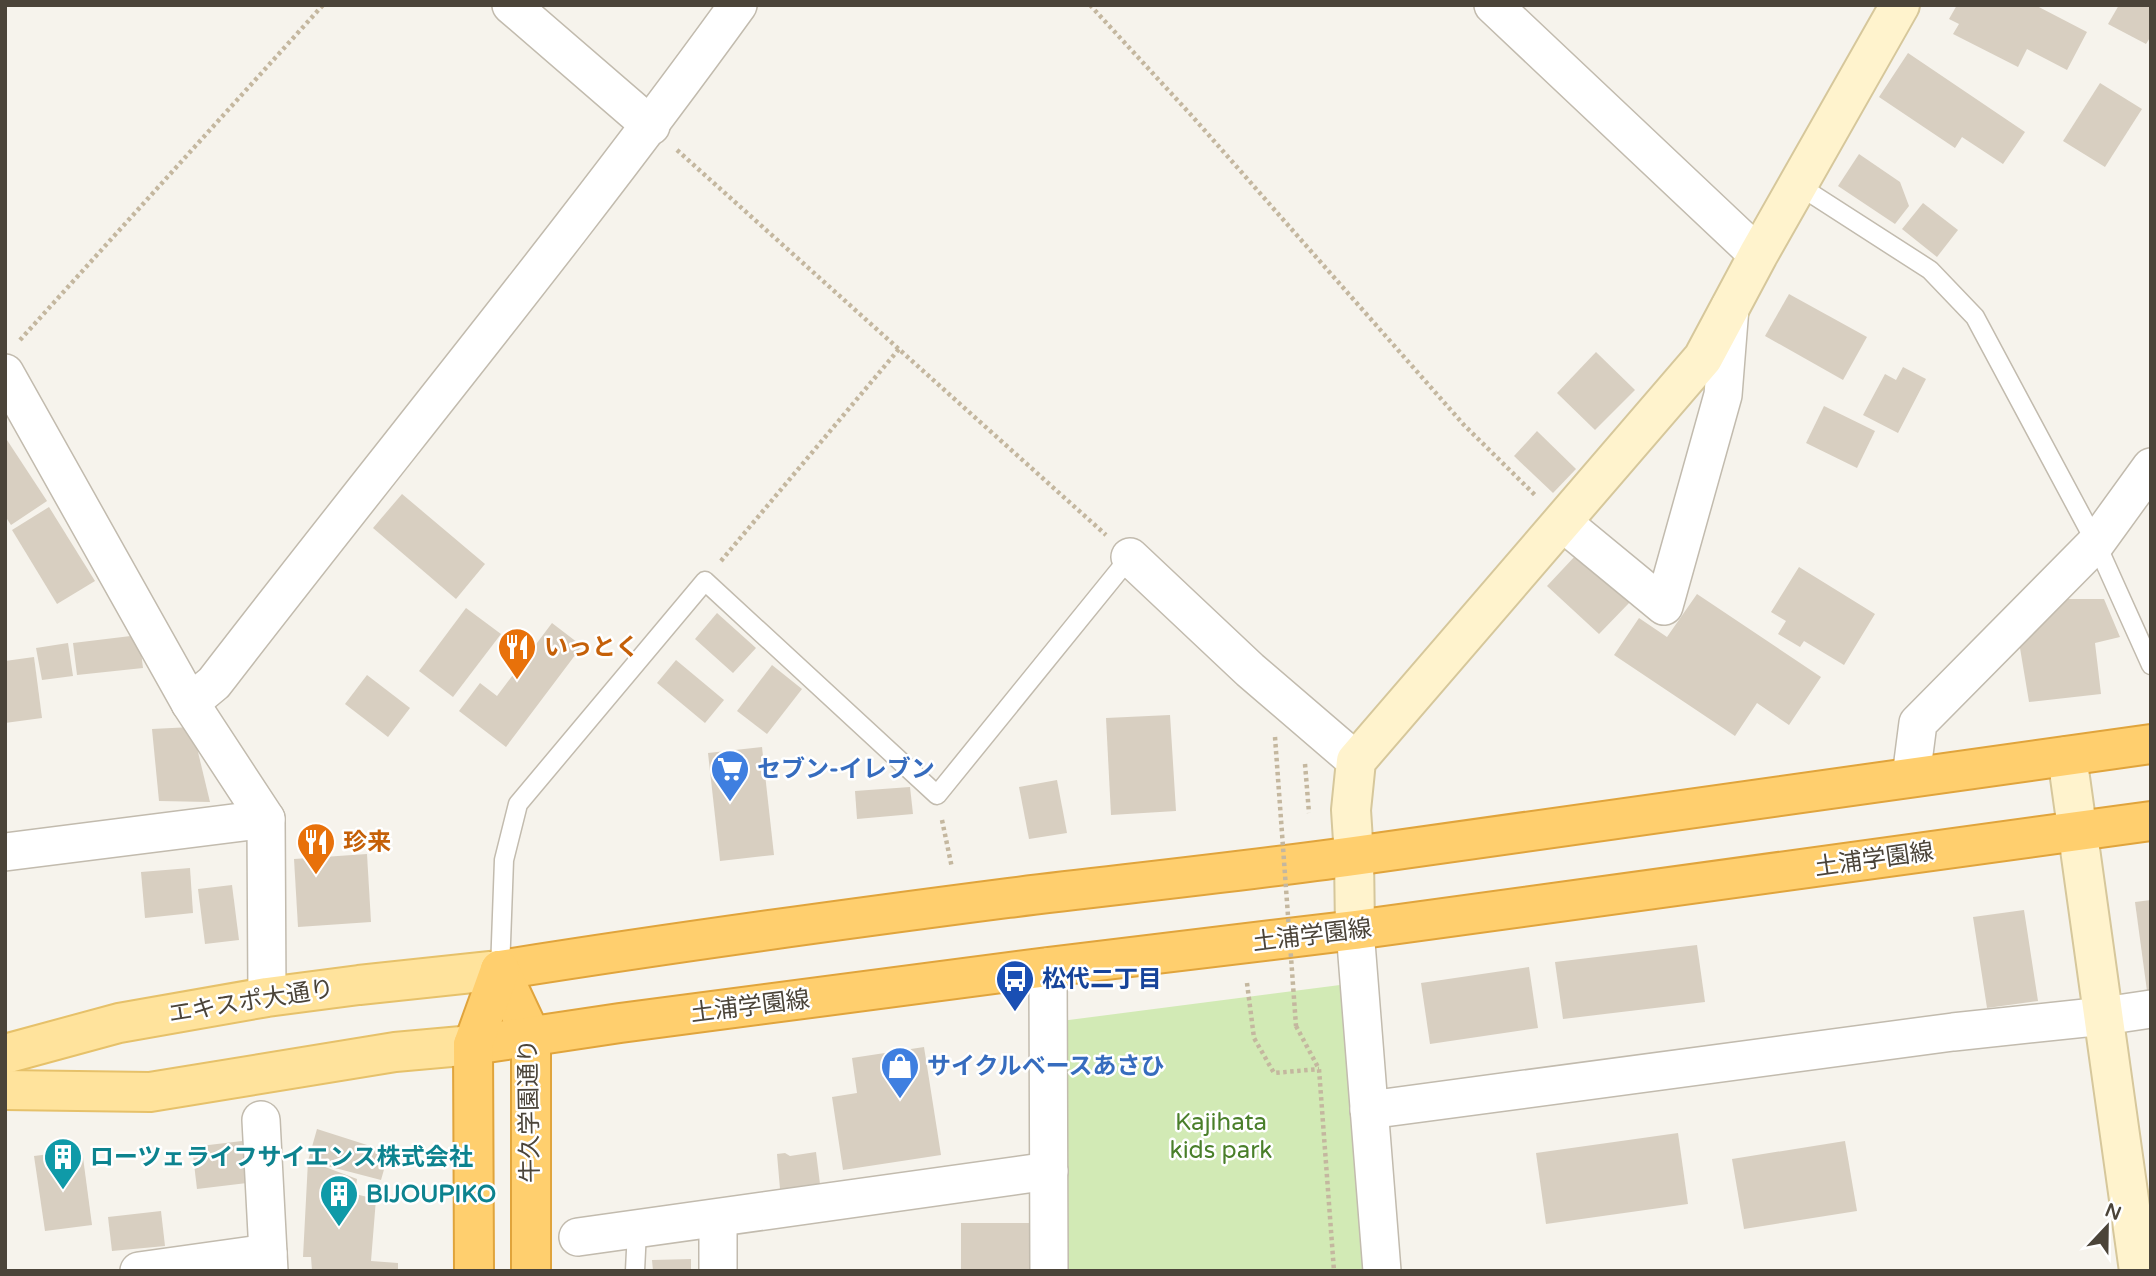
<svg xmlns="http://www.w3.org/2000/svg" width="2156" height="1276" font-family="'Varela Round','Noto Sans JP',sans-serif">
	<rect width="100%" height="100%" fill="#f6f3ec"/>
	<path fill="#d2eab5" d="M 1340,985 L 1348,985 L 1368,1271 L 1064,1271 L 1061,1021 Z"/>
	<g fill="#d8cfc1">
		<path d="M 1957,5 L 2035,5 L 2087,32 L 2067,70 L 2027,49 L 2018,67 L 1953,34 L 1959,24 L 1949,19 Z"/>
		<path d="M 2119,5 L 2151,5 L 2151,36 L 2146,44 L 2108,24 Z"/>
		<path d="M 1908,53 L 2025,132 L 2003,164 L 1962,137 L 1955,148 L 1879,97 Z"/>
		<path d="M 2100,83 L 2142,109 L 2105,167 L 2063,141 Z"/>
		<path d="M 1859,154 L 1900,182 L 1909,206 L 1895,224 L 1838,186 Z"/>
		<path d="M 1923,203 L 1958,230 L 1937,257 L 1902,229 Z"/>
		<path d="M 1789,294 L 1867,337 L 1843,380 L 1765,336 Z"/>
		<path d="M 1596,352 L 1635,390 L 1595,430 L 1557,393 Z"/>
		<path d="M 1903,367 L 1926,379 L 1898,433 L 1863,415 L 1885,374 L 1896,380 Z"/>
		<path d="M 1824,406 L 1875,431 L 1857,468 L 1806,443 Z"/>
		<path d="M 1537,431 L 1576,469 L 1553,493 L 1514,456 Z"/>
		<path d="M 5,437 L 47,501 L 11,525 L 5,516 Z"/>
		<path d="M 402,494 L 485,564 L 456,599 L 373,528 Z"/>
		<path d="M 49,507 L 95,581 L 57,604 L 12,530 Z"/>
		<path d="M 1577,554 L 1630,602 L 1599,634 L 1547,586 Z"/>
		<path d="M 1799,567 L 1875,614 L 1844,665 L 1804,641 L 1800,647 L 1778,634 L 1786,621 L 1771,612 Z"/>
		<path d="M 1697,594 L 1821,677 L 1789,725 L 1757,703 L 1735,736 L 1614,655 L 1639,618 L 1667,637 Z"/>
		<path d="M 2055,599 L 2104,599 L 2120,637 L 2095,643 L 2101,694 L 2029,702 L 2018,636 Z"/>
		<path d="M 466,608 L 501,634 L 453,697 L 419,671 Z"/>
		<path d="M 717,613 L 756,648 L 733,673 L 695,639 Z"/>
		<path d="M 552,623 L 582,646 L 506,747 L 459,711 L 480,683 L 497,696 Z"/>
		<path d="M 139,635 L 143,668 L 77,675 L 73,643 Z"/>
		<path d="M 68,643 L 73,676 L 42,680 L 36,648 Z"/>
		<path d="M 34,657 L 42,718 L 5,723 L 5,661 Z"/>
		<path d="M 676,660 L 724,700 L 705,723 L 657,683 Z"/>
		<path d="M 772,665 L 802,689 L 767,734 L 737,711 Z"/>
		<path d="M 367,675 L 410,708 L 388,737 L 345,704 Z"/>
		<path d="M 1170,715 L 1176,811 L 1111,815 L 1106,718 Z"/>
		<path d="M 192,727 L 210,802 L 159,801 L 152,729 Z"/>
		<path d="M 762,747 L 774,855 L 720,861 L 708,753 Z"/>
		<path d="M 1057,780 L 1067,833 L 1029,839 L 1019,787 Z"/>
		<path d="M 910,787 L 913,814 L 857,819 L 855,791 Z"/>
		<path d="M 367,854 L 371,922 L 298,927 L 294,859 Z"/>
		<path d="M 190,868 L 193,913 L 145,918 L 141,872 Z"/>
		<path d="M 232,885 L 239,940 L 205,944 L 198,889 Z"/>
		<path d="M 2151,900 L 2151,991 L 2147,991 L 2135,902 Z"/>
		<path d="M 2024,910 L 2038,1001 L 1987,1008 L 1973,917 Z"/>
		<path d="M 1697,945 L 1705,1002 L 1563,1019 L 1555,962 Z"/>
		<path d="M 1529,967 L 1538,1028 L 1430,1044 L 1421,983 Z"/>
		<path d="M 924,1047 L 941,1155 L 843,1170 L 832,1097 L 857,1093 L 852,1058 Z"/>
		<path d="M 317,1129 L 389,1152 L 381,1180 L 312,1162 L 357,1179 L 355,1194 L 376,1199 L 371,1261 L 398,1263 L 398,1271 L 312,1271 L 311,1257 L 303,1257 L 308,1161 Z"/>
		<path d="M 1678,1133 L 1688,1204 L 1546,1224 L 1536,1153 Z"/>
		<path d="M 242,1141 L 247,1183 L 197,1189 L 192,1147 Z"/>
		<path d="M 1845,1141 L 1857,1211 L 1744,1229 L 1732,1159 Z"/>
		<path d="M 82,1150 L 92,1225 L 45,1231 L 34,1156 Z"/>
		<path d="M 816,1152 L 820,1184 L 780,1189 L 777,1154 L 785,1153 L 790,1156 Z"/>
		<path d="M 161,1211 L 165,1246 L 112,1251 L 108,1217 Z"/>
		<path d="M 961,1223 L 1030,1223 L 1031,1271 L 961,1271 Z"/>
		<path d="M 691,1259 L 691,1271 L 653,1271 L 652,1260 Z"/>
	</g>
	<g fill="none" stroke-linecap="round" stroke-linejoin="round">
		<defs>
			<g id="lane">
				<path d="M 1798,185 L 1930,270 L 1975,317 L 2096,543 L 2151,665"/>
				<path d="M 500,970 L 504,860 L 518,804 L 705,581 L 937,795 L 1130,557"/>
				<path d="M 635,1271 L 637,1230"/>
			</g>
			<g id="street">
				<path d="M 511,5 L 651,126"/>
				<path d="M 1493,5 L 1758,255"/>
				<path d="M 5,373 L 190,703 L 266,819 L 267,997"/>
				<path d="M 1562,522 L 1664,606 L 1723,395 L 1730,307"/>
				<path d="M 1130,557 L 1250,670 L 1356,761"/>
				<path d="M 190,703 L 214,683 C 388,457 571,236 738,5"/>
				<path d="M 1911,777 L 1918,723 L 2096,543 L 2151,467"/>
				<path d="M 5,852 L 266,819"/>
				<path d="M 1355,930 L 1382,1271"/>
				<path d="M 1048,967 L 1049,1271"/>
				<path d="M 1369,1110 L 1953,1032 L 2104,1016 L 2151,1009"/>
				<path d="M 261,1120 L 268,1253"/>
				<path d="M 578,1237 L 1049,1171"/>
				<path d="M 139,1271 L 268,1253 L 269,1271"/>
				<path d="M 718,1271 L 718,1219"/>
			</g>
			<g id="secondary">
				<path d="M 2067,756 L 2139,1271"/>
				<path d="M 1355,930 L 1354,856 L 1351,810 L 1356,761 L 1703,358 L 1758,255 L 1900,5"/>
			</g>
			<g id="primary">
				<path d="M 5,1054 L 119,1023 L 267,997 L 359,985 L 500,970"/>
				<path d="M 5,1090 L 150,1092 L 395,1052 L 473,1045"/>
			</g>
			<g id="highway">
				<path d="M 500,970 C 669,943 838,920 1008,898 C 1123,884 1239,872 1354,856 L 2151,744"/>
				<path d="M 500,970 L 531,1036 L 531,1271"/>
				<path d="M 473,1045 L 620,1023 L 1048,967 L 1355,930 L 2151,821"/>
				<path d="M 474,1271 L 473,1045 L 500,970"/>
			</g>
		</defs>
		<use href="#lane" stroke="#c2bbae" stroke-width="21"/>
		<use href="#street" stroke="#c2bbae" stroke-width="40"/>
		<use href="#secondary" stroke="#d6c79b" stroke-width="42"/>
		<use href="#primary" stroke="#e6c16a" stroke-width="42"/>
		<use href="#highway" stroke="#e0a43c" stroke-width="42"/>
		<g stroke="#c4b79f" stroke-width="4.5" stroke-dasharray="3.5 3.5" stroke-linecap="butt">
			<path d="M 1090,5 L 1192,116 L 1464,425 L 1537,497"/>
			<path d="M 677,150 L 1106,535"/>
			<path d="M 20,340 L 323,5"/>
			<path d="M 721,561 L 899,349"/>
			<path d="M 1305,764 L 1309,813"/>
			<path d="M 942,820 L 952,868"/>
			<path d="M 1247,983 L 1254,1038 L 1274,1073 L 1319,1069"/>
			<path d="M 1296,1026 L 1319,1069 L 1334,1271"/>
		</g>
		<use href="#lane" stroke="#fff" stroke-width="18"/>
		<use href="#street" stroke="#fff" stroke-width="37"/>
		<use href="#secondary" stroke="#fff3cd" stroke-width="38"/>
		<use href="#primary" stroke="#ffe39c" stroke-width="38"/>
		<use href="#highway" stroke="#ffcf6e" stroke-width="38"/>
		<path stroke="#c4b79f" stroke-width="4.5" stroke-dasharray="3.5 3.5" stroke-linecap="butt" d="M 1275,737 L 1296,1026"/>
	</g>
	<defs>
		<symbol id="restaurant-pin" viewBox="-11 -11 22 30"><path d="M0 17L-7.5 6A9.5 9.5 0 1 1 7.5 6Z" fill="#e8710a" stroke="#fff"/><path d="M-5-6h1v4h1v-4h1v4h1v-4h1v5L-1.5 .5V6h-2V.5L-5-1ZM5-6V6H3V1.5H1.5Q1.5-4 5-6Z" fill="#fff"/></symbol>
		<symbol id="supermarket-pin" viewBox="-11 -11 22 30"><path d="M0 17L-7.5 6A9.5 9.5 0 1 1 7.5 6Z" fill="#3f7fe0" stroke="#fff"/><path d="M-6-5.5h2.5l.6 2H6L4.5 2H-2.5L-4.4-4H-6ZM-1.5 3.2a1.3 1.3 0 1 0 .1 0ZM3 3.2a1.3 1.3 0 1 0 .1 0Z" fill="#fff"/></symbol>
		<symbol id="bus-pin" viewBox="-11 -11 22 30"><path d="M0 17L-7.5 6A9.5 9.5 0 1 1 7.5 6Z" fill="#1a4fb4" stroke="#fff"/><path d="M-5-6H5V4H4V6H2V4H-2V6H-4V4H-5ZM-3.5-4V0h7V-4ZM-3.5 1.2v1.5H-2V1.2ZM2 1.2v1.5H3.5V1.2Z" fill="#fff"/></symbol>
		<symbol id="shop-pin" viewBox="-11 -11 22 30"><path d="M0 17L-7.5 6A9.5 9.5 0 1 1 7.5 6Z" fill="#3f7fe0" stroke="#fff"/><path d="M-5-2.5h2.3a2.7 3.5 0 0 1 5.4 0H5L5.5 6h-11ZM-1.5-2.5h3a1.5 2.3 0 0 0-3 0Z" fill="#fff"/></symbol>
		<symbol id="building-pin" viewBox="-11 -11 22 30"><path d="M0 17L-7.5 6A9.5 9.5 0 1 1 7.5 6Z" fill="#0f9aa8" stroke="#fff"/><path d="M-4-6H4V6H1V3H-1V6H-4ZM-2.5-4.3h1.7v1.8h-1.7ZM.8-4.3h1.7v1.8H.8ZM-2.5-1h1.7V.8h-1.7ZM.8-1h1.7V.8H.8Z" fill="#fff"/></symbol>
	</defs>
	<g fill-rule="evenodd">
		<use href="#restaurant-pin" x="495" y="625" width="44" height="60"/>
		<use href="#supermarket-pin" x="708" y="747" width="44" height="60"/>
		<use href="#restaurant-pin" x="294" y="820" width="44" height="60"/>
		<use href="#bus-pin" x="993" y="957" width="44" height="60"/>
		<use href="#shop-pin" x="878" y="1044" width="44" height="60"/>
		<use href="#building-pin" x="41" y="1135" width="44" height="60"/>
		<use href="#building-pin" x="317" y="1172" width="44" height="60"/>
	</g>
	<g text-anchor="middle" stroke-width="5" stroke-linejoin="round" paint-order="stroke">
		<g font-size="24" font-weight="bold" fill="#c56008" stroke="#fff" text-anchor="start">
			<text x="544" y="655">いっとく</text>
			<text x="343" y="850">珍来</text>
		</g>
		<g font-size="24" font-weight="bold" fill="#366cbe" stroke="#fff" text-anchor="start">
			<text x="757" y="777">セブン-イレブン</text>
			<text x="927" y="1074">サイクルベースあさひ</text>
		</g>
		<g font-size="24" fill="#4b4439" stroke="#fff">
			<text transform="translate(1874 859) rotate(-8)" y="8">土浦学園線</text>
			<text transform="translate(1312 935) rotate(-7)" y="8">土浦学園線</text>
			<text transform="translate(251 1001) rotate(-9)" y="8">エキスポ大通り</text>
			<text transform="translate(750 1006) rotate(-7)" y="8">土浦学園線</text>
			<text transform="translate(529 1111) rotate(-91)" y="8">牛久学園通り</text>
		</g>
		<g font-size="24" font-weight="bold" fill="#164399" stroke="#fff" text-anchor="start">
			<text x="1042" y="987">松代二丁目</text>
		</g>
		<g font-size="24" fill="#4a7f2a" stroke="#fff">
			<text x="1221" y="1130">Kajihata<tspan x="1221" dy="28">kids park</tspan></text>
		</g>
		<g font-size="24" font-weight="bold" fill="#0d838f" stroke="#fff" text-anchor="start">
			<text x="90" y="1165">ローツェライフサイエンス株式会社</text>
			<text x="366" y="1202">BIJOUPIKO</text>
		</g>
	</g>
	<rect width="2156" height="1276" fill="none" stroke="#4b4439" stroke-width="14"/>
	<g transform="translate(2107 1227) rotate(22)" stroke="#ffffff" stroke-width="5" paint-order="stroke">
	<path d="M0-5L12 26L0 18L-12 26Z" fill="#4b4439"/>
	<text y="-10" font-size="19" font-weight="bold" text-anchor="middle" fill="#4b4439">N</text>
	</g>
</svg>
